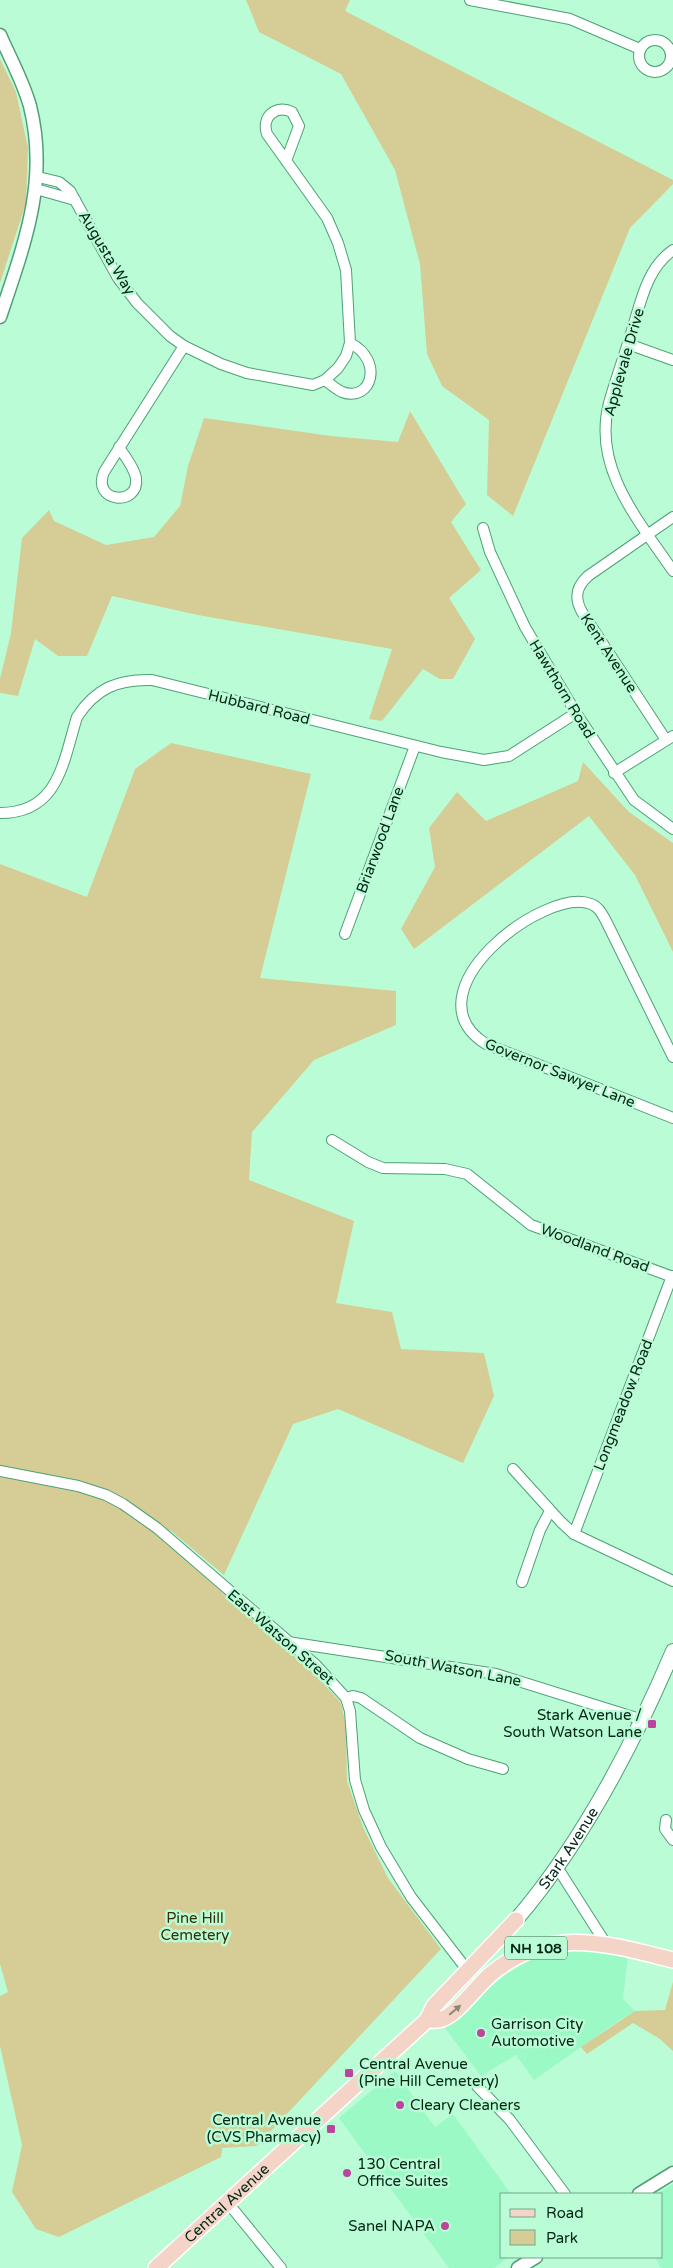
<svg xmlns="http://www.w3.org/2000/svg" width="673" height="2268" font-family="'Varela Round',sans-serif">
	<rect width="100%" height="100%" fill="#bafcd6"/>
	<g fill="#9bf9c6">
		<path d="M 594,1949 L 628,1955 L 623,1999 L 635,2011 L 614,2024 L 534,2080 L 516,2055 L 481,2076 L 445,2028 L 453,2018 L 504,1976 L 532,1958 L 557,1950 Z"/>
		<path d="M 395,2071 L 435,2127 L 453,2114 L 511,2194 L 502,2194 L 502,2257 L 509,2257 L 494,2268 L 449,2268 L 339,2118 Z"/>
		<path d="M 673,2184 L 673,2268 L 661,2268 L 655,2257 L 662,2257 L 662,2194 L 657,2194 Z"/>
	</g>
	<g fill="#d6cd96">
		<path d="M 246,0 L 350,0 L 345,11 L 673,180 L 673,184 L 630,228 L 513,516 L 487,495 L 489,420 L 442,386 L 427,354 L 420,264 L 395,170 L 341,74 L 259,32 Z"/>
		<path d="M 0,59 L 16,92 L 28,148 L 26,203 L 0,283 Z"/>
		<path d="M 410,411 L 466,504 L 451,522 L 481,570 L 449,598 L 475,639 L 453,679 L 440,679 L 423,669 L 382,721 L 369,719 L 392,649 L 198,615 L 112,596 L 87,656 L 58,656 L 35,639 L 18,696 L 0,693 L 0,679 L 11,633 L 22,538 L 49,510 L 54,521 L 106,545 L 154,537 L 180,506 L 188,466 L 204,418 L 331,436 L 398,442 Z"/>
		<path d="M 171,743 L 311,774 L 260,978 L 396,991 L 396,1025 L 314,1060 L 252,1132 L 249,1180 L 354,1221 L 336,1303 L 392,1312 L 401,1349 L 484,1353 L 494,1396 L 463,1463 L 338,1409 L 293,1424 L 224,1575 L 170,1530 L 164,1541 L 314,1673 L 341,1703 L 346,1726 L 347,1781 L 363,1827 L 388,1878 L 441,1949 L 257,2146 L 222,2148 L 221,2157 L 59,2237 L 36,2229 L 12,2192 L 22,2145 L 0,2046 L 0,1996 L 8,1992 L 0,1964 L 0,864 L 87,897 L 135,769 Z"/>
		<path d="M 583,762 L 629,812 L 673,843 L 673,952 L 635,875 L 589,816 L 414,949 L 401,929 L 435,867 L 429,828 L 457,792 L 486,821 L 578,781 Z"/>
		<path d="M 673,1982 L 673,2051 L 660,2039 L 633,2023 L 587,2054 L 581,2047 L 635,2011 L 665,2010 Z"/>
	</g>
	<g fill="none" stroke-linecap="round" stroke-linejoin="round">
		<defs>
			<g id="minor">
				<path d="M 470,0 L 570,19 L 640,49"/>
				<circle cx="655" cy="56" r="16"/>
				<path d="M 38,177 L 59,182 L 70,191 L 118,278 L 137,303 L 170,336 L 184,346 L 221,364 L 247,373 L 313,385 L 325,380 L 338,368 L 346,356 L 350,343 L 346,270 L 338,243 L 327,218 L 267,134 C 261,117 276,104 292,112 L 299,126 L 286,161"/>
				<path d="M 36,189 L 75,200"/>
				<path d="M 673,250 C 647,268 641,301 632,330 C 625,354 616,378 609,403 C 592,468 639,521 673,571"/>
				<path d="M 628,344 L 673,360"/>
				<path d="M 325,380 C 330,384 336,389 342,392 C 372,403 384,360 350,343"/>
				<path d="M 119,447 C 125,457 134,467 136,478 C 140,507 91,503 104,472 L 184,346"/>
				<path d="M 483,528 L 490,552 L 525,627 L 576,713 L 634,800 L 673,829"/>
				<path d="M 666,740 L 582,612 C 574,598 576,587 588,576 L 673,517"/>
				<path d="M 614,773 L 673,736"/>
				<path d="M 0,813 C 59,813 63,762 77,717 C 96,688 118,679 152,680 L 441,752 L 484,760 L 509,756 L 576,713"/>
				<path d="M 345,934 L 415,746"/>
				<path d="M 673,1057 L 606,921 C 602,914 599,907 591,904 C 545,886 405,993 486,1044 L 673,1118"/>
				<path d="M 332,1140 L 368,1162 L 383,1168 L 445,1169 L 467,1174 L 531,1225 L 673,1277"/>
				<path d="M 513,1469 L 561,1522 L 574,1534 L 673,1581"/>
				<path d="M 0,1471 L 78,1486 L 106,1495 L 123,1504 L 157,1528 L 316,1665 L 346,1698 L 350,1711 L 355,1780 L 364,1810 L 381,1847 L 411,1897 L 468,1971"/>
				<path d="M 574,1534 L 672,1276"/>
				<path d="M 522,1582 L 540,1530 L 550,1511"/>
				<path d="M 288,1642 L 496,1674 L 643,1720"/>
				<path d="M 346,1698 L 353,1696 L 361,1698 L 420,1738 L 468,1759 L 503,1769"/>
				<path d="M 666,1820 L 665,1829 L 673,1840"/>
				<path d="M 557,1867 L 606,1944"/>
				<path d="M 477,2086 L 510,2120 L 565,2194"/>
				<path d="M 228,2203 L 281,2268"/>
			</g>
			<g id="tertiary">
				<path d="M 0,35 C 10,58 23,81 30,106 C 49,182 24,245 0,317"/>
				<path d="M 639,2194 L 673,2173"/>
				<path d="M 518,2268 L 536,2257"/>
			</g>
			<g id="secondary">
				<path id="s1" d="M 516,1920 C 581,1844 634,1743 673,1651"/>
			</g>
			<g id="primary">
				<path d="M 427,2020 L 434,2006 L 516,1920"/>
				<path id="s2" d="M 156,2268 L 427,2020 C 432,2020 438,2021 442,2019 C 457,2015 479,1983 492,1973 C 551,1925 607,1944 673,1960"/>
			</g>
		</defs>
		<use href="#minor" stroke="#4da076" stroke-width="12"/>
		<use href="#tertiary" stroke="#4da076" stroke-width="15"/>
		<use href="#secondary" stroke="#4da076" stroke-width="16"/>
		<use href="#primary" stroke="#fff" stroke-width="18"/>
		<use href="#minor" stroke="#fff" stroke-width="10"/>
		<use href="#tertiary" stroke="#fff" stroke-width="12"/>
		<use href="#secondary" stroke="#fff" stroke-width="14"/>
		<use href="#primary" stroke="#f5d4c8" stroke-width="15"/>
	</g>
	<defs><path id="oneway-solid" d="M-6-.8H1V-3.2L6.5 0L1 3.2V.8H-6Z" transform="scale(1.25)"/></defs>
	<use fill="#888678" href="#oneway-solid" transform="translate(455 2010) rotate(-40)"/>
	<g fill="#bb459c" stroke="#bafcd6" stroke-width="2">
		<rect x="647" y="1719" width="10" height="10" rx="2.5"/>
		<circle cx="481" cy="2033" r="5"/>
		<rect x="344" y="2068" width="10" height="10" rx="2.5"/>
		<circle cx="400" cy="2105" r="5"/>
		<rect x="326" y="2124" width="10" height="10" rx="2.5"/>
		<circle cx="347" cy="2173" r="5"/>
		<circle cx="445" cy="2226" r="5"/>
	</g>
	<g text-anchor="middle" stroke-width="5" stroke-linejoin="round" paint-order="stroke">
		<rect fill="#bafcd6" stroke="#3a6750" stroke-width="1" x="505" y="1936.5" width="62" height="23" rx="4"/>
		<g font-size="14" font-weight="bold" fill="#032717">
			<text x="536" y="1953">NH 108</text>
		</g>
		<g font-size="15" fill="#032717" stroke="#bafcd6">
			<text transform="translate(107 253) rotate(59)" y="5">Augusta Way</text>
			<text transform="translate(624 362) rotate(-74)" y="5">Applevale Drive</text>
			<text transform="translate(609 653) rotate(57)" y="5">Kent Avenue</text>
			<text transform="translate(562 689) rotate(59)" y="5">Hawthorn Road</text>
			<text transform="translate(259 707) rotate(14)" y="5">Hubbard Road</text>
			<text transform="translate(380 840) rotate(-70)" y="5">Briarwood Lane</text>
			<text transform="translate(560 1073) rotate(22)" y="5">Governor Sawyer Lane</text>
			<text transform="translate(595 1248) rotate(20)" y="5">Woodland Road</text>
			<text transform="translate(623 1405) rotate(-69)" y="5">Longmeadow Road</text>
			<text transform="translate(281 1637) rotate(41)" y="5">East Watson Street</text>
			<text transform="translate(453 1668) rotate(11)" y="5">South Watson Lane</text>
			<text dy="5" stroke="none"><textPath href="#s1" startOffset="89">Stark Avenue</textPath></text>
			<text dy="5" stroke="none"><textPath href="#s2" startOffset="96">Central Avenue</textPath></text>
		</g>
		<g font-size="15" fill="#032717" stroke="#bafcd6" text-anchor="start">
			<text x="642" y="1720" text-anchor="end">Stark Avenue /<tspan x="642" dy="17">South Watson Lane</tspan></text>
			<text x="491" y="2029">Garrison City<tspan x="491" dy="17">Automotive</tspan></text>
			<text x="359" y="2069">Central Avenue<tspan x="359" dy="17">(Pine Hill Cemetery)</tspan></text>
			<text x="410" y="2110">Cleary Cleaners</text>
			<text x="321" y="2125" text-anchor="end">Central Avenue<tspan x="321" dy="17">(CVS Pharmacy)</tspan></text>
			<text x="357" y="2169">130 Central<tspan x="357" dy="17">Office Suites</tspan></text>
			<text x="435" y="2231" text-anchor="end">Sanel NAPA</text>
		</g>
		<g font-size="15" fill="#373007" stroke="#bafcd6">
			<text x="195" y="1923">Pine Hill<tspan x="195" dy="17">Cemetery</tspan></text>
		</g>
	</g>
	<rect x="500" y="2193" width="162" height="65" fill="#bafcd6" stroke="#71a78a"/>
	<rect x="510" y="2209" width="25" height="8" fill="#f5d4c8" stroke="#71a78a"/>
	<text x="546" y="2218" font-size="15" fill="#032717">Road</text>
	<rect x="510" y="2230" width="25" height="15" fill="#d6cd96" stroke="#71a78a"/>
	<text x="546" y="2243" font-size="15" fill="#032717">Park</text>
</svg>
